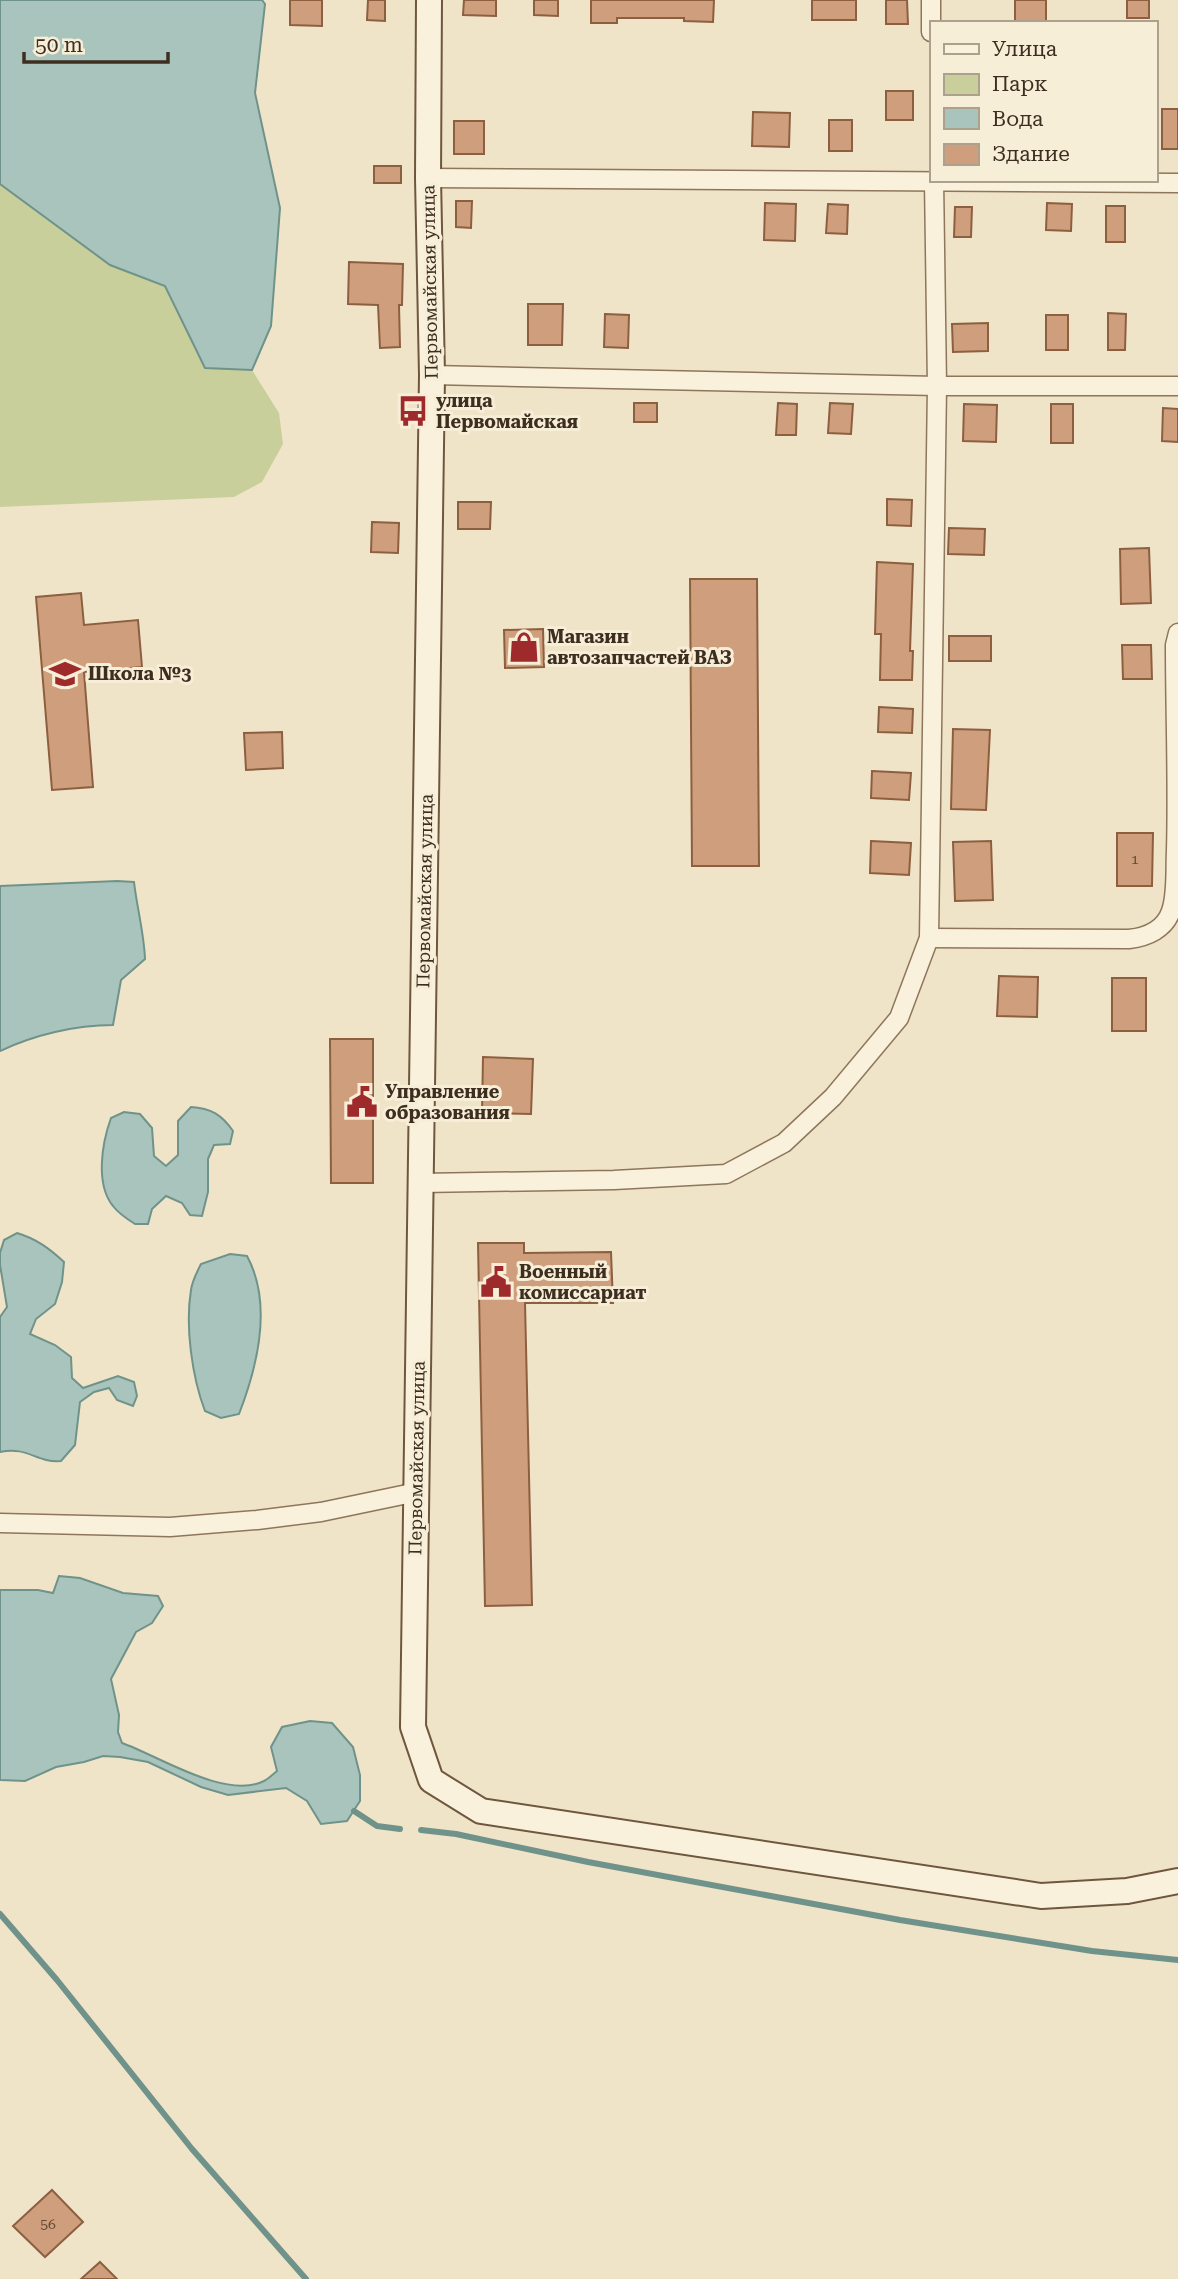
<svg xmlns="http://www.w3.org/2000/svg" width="1178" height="2279" font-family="'Roboto Serif',serif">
	<rect width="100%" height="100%" fill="#f0e4c8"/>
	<path fill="#c9cf9b" d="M 0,184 L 110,265 L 165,286 L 205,368 L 252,370 L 279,413 L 283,444 L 262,482 L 234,497 L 0,507 Z"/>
	<g fill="#a9c4bc" stroke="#6f938a" stroke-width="2">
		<path d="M 0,0 L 262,0 L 265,4 L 255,93 L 280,208 L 271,326 L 252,370 L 205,368 L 165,286 L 110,265 L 0,184 Z"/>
		<path d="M 117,881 L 134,882 C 137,908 144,933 145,959 L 121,980 L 113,1025 C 75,1025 34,1035 0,1051 L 0,886 Z"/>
		<path d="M 191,1107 C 211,1108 222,1115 233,1131 L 230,1144 L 214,1145 L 208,1159 L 208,1192 L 202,1216 L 190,1215 L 182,1203 L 166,1196 L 152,1209 L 148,1224 L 135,1224 C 127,1219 119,1214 113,1206 C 95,1184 102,1143 111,1118 L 124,1112 L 140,1114 L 152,1128 L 154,1156 L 166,1166 L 178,1155 L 178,1121 Z"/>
		<path d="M 17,1233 C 37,1239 50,1249 64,1262 L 62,1282 L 55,1304 L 36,1319 L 30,1334 L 55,1345 L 71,1357 L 72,1378 L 83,1388 L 118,1376 L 134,1382 L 137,1396 L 133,1406 L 117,1400 L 109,1388 L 94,1392 L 80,1402 L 75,1445 L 61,1461 C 36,1463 28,1446 0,1452 L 0,1317 L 7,1307 L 0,1265 L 0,1253 L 4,1240 Z"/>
		<path d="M 230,1254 L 247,1256 C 273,1304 258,1365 239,1414 L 221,1418 L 205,1411 C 192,1377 185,1326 191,1290 C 192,1281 197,1272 201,1264 Z"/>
		<path d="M 59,1576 L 80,1578 L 123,1593 L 158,1596 L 163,1606 L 152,1623 L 136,1632 L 111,1679 L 119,1715 L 118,1732 L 122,1743 C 159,1756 225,1800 264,1781 C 268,1779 273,1774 277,1771 L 271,1747 L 282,1727 L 310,1721 L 332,1723 L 353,1747 L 360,1775 L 360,1801 L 347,1821 L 321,1824 L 307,1801 L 286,1788 L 228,1795 L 201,1787 L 148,1762 L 120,1757 L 103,1756 L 84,1762 L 56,1767 L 25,1781 L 0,1780 L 0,1590 L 38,1590 L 53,1593 Z"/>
	</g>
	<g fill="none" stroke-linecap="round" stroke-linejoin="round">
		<g stroke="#6f938a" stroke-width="6">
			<path d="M 354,1811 L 377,1826 L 400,1829"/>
			<path d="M 421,1830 L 456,1834 L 588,1862 L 900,1920 L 1092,1951 L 1178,1960"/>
			<path d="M 0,1914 L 57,1980 L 192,2149 L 306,2279"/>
		</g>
	</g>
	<g fill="#cf9f7d" stroke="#8d5f41" stroke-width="2">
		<path d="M 290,0 L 322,0 L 322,26 L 290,25 Z"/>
		<path d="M 368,0 L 385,0 L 385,21 L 367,20 Z"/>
		<path d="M 464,0 L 496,0 L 496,16 L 463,15 Z"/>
		<path d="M 534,0 L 558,0 L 558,16 L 534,15 Z"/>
		<path d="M 591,0 L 714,0 L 713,22 L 684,21 L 684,18 L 617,18 L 617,23 L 591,23 Z"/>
		<rect x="812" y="0" width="44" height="20"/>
		<path d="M 886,0 L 907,0 L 908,24 L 886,24 Z"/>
		<rect x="1015" y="0" width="31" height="22"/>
		<rect x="1127" y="0" width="22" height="18"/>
		<rect x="886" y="91" width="27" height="29"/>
		<rect x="1162" y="109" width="16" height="40"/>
		<path d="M 753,112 L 790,113 L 789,147 L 752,146 Z"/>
		<rect x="829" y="120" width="23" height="31"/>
		<rect x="454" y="121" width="30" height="33"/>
		<rect x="374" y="166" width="27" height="17"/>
		<path d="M 456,201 L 472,201 L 471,228 L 456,227 Z"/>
		<path d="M 765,203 L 796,204 L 795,241 L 764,240 Z"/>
		<path d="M 1047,203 L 1072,204 L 1071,231 L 1046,230 Z"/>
		<path d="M 828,204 L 848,205 L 847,234 L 826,233 Z"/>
		<rect x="1106" y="206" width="19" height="36"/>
		<path d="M 955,207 L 972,207 L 971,237 L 954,237 Z"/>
		<path d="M 349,262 L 403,264 L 402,305 L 399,305 L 400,347 L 380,348 L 378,305 L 348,304 Z"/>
		<path d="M 528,304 L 563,304 L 562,345 L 528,345 Z"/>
		<path d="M 1108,313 L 1126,314 L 1125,350 L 1108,350 Z"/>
		<path d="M 605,314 L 629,315 L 628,348 L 604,347 Z"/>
		<rect x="1046" y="315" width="22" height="35"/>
		<path d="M 988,323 L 988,351 L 953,352 L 952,324 Z"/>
		<rect x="634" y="403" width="23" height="19"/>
		<path d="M 778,403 L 797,404 L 796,435 L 776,435 Z"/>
		<path d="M 830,403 L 853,404 L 851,434 L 828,433 Z"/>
		<path d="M 964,404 L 997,405 L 996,442 L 963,441 Z"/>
		<rect x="1051" y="404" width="22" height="39"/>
		<path d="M 1163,408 L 1178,409 L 1178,442 L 1162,441 Z"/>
		<path d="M 887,499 L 912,500 L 911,526 L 887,525 Z"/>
		<path d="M 458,502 L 491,502 L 490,529 L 458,529 Z"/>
		<path d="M 372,522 L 399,523 L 398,553 L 371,552 Z"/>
		<path d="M 949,528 L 985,529 L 984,555 L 948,554 Z"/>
		<path d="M 1149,548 L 1151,603 L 1121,604 L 1120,549 Z"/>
		<path d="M 877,562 L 913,564 L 910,651 L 913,651 L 912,680 L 880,680 L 881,634 L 875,634 Z"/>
		<path d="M 690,579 L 757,579 L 759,866 L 692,866 Z"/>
		<path d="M 81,593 L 84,625 L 138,620 L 142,667 L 84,672 L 93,787 L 52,790 L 36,597 Z"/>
		<path d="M 543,629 L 544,667 L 505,668 L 504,630 Z"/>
		<rect x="949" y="636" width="42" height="25"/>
		<path d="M 1122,645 L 1151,645 L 1152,679 L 1123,679 Z"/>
		<path d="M 879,707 L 913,709 L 912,733 L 878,732 Z"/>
		<path d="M 953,729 L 990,730 L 986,810 L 951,809 Z"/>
		<path d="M 282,732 L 283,768 L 246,770 L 244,733 Z"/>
		<path d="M 872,771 L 911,773 L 909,800 L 871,798 Z"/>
		<path d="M 1117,833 L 1153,833 L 1152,886 L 1117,886 Z"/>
		<path d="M 871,841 L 911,843 L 909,875 L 870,873 Z"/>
		<path d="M 991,841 L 993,900 L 955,901 L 953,842 Z"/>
		<path d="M 999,976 L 1038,977 L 1037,1017 L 997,1016 Z"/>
		<rect x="1112" y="978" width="34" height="53"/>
		<path d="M 330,1039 L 373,1039 L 373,1183 L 331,1183 Z"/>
		<path d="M 483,1057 L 533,1059 L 531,1114 L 482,1113 Z"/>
		<path d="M 478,1243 L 524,1243 L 524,1253 L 611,1252 L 613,1303 L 525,1303 L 532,1605 L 485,1606 Z"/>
		<path d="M 52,2190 L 83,2222 L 45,2257 L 13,2226 Z"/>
		<path d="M 100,2262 L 117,2279 L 81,2279 Z"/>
	</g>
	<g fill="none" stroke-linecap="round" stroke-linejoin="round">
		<defs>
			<g id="street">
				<path d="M 931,0 L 931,32"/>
				<path d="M 428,178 L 1178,183"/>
				<path d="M 432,375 L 937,386 L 1178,386"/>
				<path d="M 929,938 L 1129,939 C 1147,937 1165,929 1171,911 C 1177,895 1175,868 1176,851 C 1178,783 1175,714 1175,645 L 1178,633"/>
				<path d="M 421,1183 L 614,1180 L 726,1174 L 784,1143 L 833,1097 L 899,1018 L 929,938 L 937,386 L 934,180"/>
				<path d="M 0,1523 L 170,1527 L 257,1520 L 321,1512 L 417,1492"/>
			</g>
			<path id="secondary" d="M 429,0 L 428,178 L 432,375 L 413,1727 L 431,1780 L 481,1811 L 1041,1896 L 1127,1891 L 1178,1881"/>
		</defs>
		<use href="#street" stroke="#8d765c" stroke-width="21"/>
		<use href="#secondary" stroke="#6f573f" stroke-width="28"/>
		<use href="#street" stroke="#faf1dc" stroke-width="18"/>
		<use href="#secondary" stroke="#faf1dc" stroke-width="24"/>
	</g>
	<defs>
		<symbol id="bus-bare" viewBox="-9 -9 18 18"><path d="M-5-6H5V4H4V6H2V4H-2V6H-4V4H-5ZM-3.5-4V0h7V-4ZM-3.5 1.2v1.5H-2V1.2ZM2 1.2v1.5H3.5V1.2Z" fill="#9e2a2b" stroke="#f7eed8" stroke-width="2.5" paint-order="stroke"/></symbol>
		<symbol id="shop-bare" viewBox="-9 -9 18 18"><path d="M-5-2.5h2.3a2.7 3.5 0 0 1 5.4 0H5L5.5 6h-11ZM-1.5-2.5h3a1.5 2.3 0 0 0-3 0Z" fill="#9e2a2b" stroke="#f7eed8" stroke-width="2.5" paint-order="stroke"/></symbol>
		<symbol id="school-bare" viewBox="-9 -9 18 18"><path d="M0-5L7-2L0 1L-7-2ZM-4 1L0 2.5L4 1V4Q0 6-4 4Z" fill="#9e2a2b" stroke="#f7eed8" stroke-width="2.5" paint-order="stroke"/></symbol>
		<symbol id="civic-bare" viewBox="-9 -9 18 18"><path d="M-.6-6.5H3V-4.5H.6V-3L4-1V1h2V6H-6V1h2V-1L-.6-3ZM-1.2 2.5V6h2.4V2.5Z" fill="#9e2a2b" stroke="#f7eed8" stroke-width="2.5" paint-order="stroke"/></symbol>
	</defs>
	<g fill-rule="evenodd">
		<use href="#bus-bare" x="391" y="389" width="44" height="44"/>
		<use href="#shop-bare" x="502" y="625" width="44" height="44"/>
		<use href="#school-bare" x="43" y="652" width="44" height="44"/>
		<use href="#civic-bare" x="340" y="1080" width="44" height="44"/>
		<use href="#civic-bare" x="474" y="1260" width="44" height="44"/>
	</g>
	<g text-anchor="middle" stroke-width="6" stroke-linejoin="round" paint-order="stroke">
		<g font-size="14" fill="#624a37">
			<text x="1135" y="864">1</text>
			<text x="48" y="2229">56</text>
		</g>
		<g font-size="18" fill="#3d2e20" stroke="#f7eed8">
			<text transform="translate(430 282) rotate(-91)" y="6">Первомайская улица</text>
			<text transform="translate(425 891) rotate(-89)" y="6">Первомайская улица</text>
			<text transform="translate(417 1458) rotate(-89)" y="6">Первомайская улица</text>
		</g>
		<g font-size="18" font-weight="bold" fill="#3d2e20" stroke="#f7eed8" text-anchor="start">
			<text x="436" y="407">улица<tspan x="436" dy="21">Первомайская</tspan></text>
			<text x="547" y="643">Магазин<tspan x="547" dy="21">автозапчастей ВАЗ</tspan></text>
			<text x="88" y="680">Школа №3</text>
			<text x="385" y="1098">Управление<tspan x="385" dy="21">образования</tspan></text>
			<text x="519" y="1278">Военный<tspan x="519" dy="21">комиссариат</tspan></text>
		</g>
	</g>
	<rect x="930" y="21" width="228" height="161" fill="#f7eed8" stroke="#ada18e" stroke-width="2"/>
	<rect x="944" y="44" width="35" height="10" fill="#faf1dc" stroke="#ada18e" stroke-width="2"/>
	<text x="992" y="56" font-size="21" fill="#3d2e20">Улица</text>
	<rect x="944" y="74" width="35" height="21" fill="#c9cf9b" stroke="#ada18e" stroke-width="2"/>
	<text x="992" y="91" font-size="21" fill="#3d2e20">Парк</text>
	<rect x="944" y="108" width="35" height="21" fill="#a9c4bc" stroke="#ada18e" stroke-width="2"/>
	<text x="992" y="126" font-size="21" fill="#3d2e20">Вода</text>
	<rect x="944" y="144" width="35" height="21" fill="#cf9f7d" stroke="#ada18e" stroke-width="2"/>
	<text x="992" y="161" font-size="21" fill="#3d2e20">Здание</text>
	<path d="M24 52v10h144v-10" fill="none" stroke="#3d2e20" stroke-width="3.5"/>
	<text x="35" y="52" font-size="21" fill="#3d2e20" stroke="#f7eed8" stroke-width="5" paint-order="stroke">50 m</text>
</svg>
